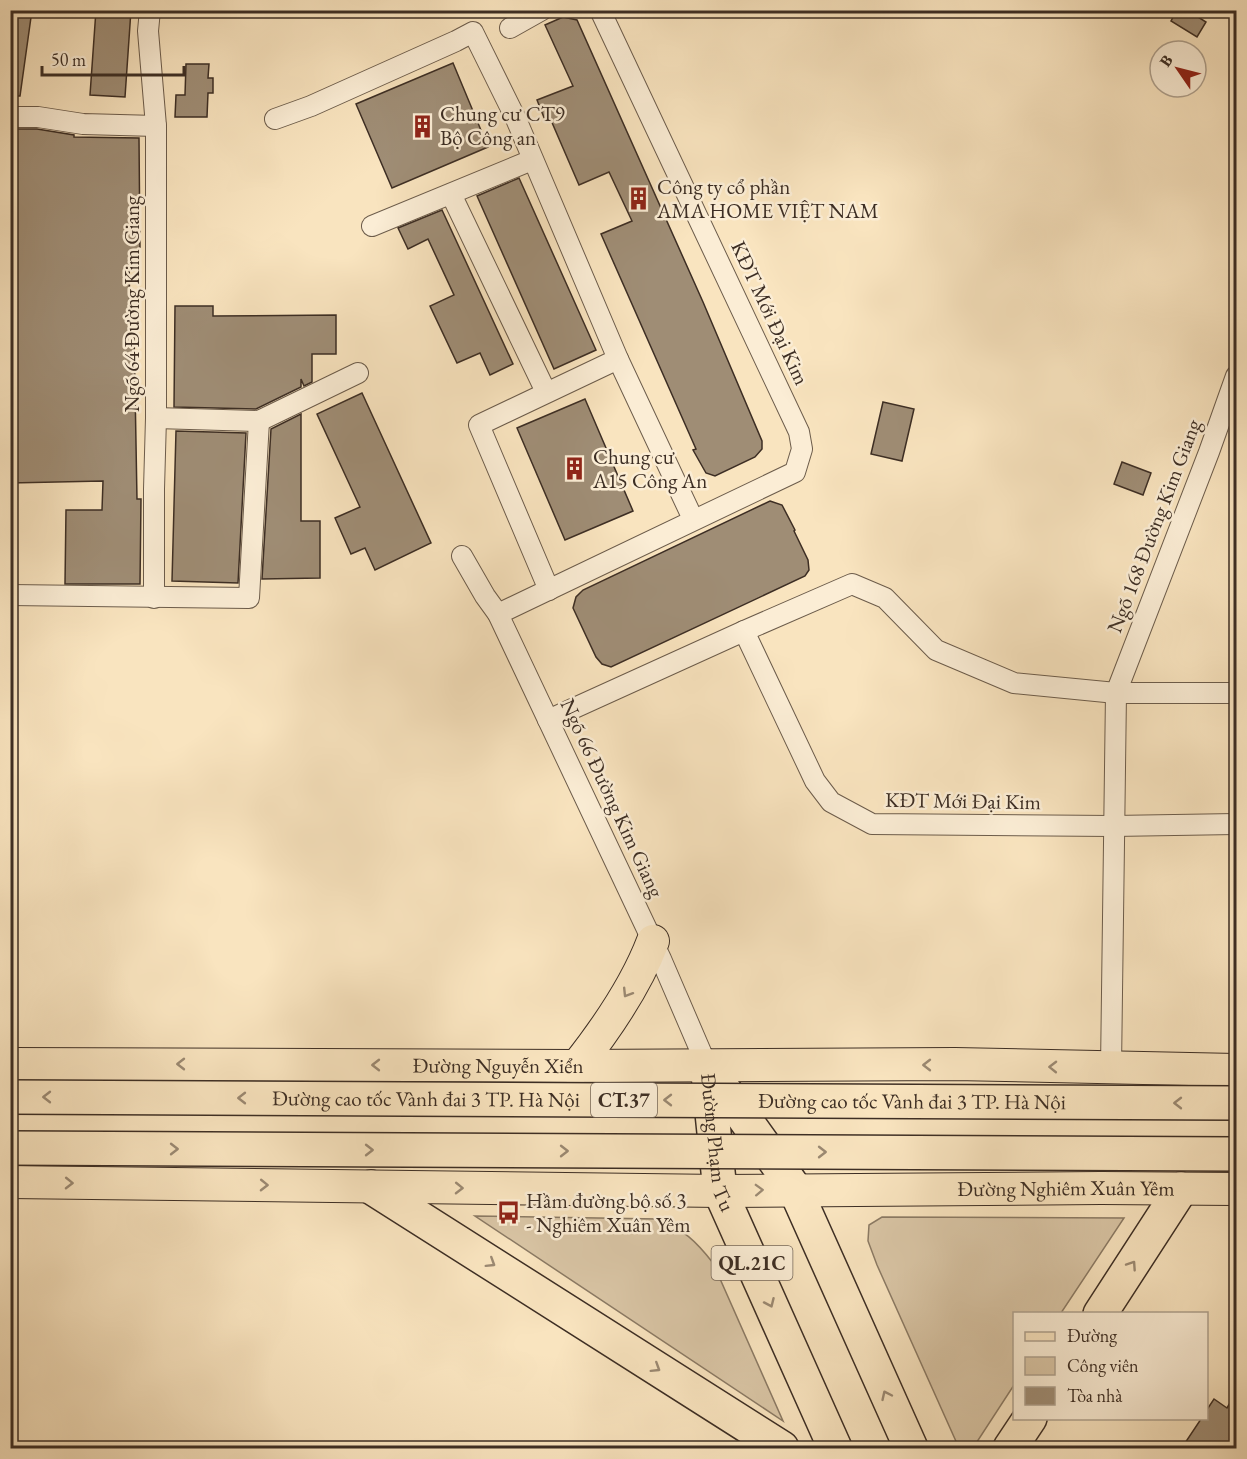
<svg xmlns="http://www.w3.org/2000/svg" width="1247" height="1459" font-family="'EB Garamond',serif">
	<rect width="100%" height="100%" fill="#f9e4bf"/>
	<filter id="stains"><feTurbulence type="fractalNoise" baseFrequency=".00333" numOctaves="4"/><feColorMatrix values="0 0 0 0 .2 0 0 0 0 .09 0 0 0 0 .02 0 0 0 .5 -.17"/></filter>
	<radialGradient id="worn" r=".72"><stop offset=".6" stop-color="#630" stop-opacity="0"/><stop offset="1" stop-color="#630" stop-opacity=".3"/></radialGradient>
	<g fill="#d9c5a5" stroke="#8b7a64" stroke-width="1.5">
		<path d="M 475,1216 L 658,1219 C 684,1230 696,1241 713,1263 L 783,1421 Z"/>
		<path d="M 882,1217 L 1124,1218 L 1061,1313 L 1014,1314 L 1014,1385 L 973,1448 L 959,1448 L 877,1265 L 868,1241 L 869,1225 Z"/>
	</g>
	<g fill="#9f8d75" stroke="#3d2e24" stroke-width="1.5">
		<path d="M 10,10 L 32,10 L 20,96 L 10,96 Z"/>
		<path d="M 96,10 L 131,10 L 125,97 L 90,95 Z"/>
		<path d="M 1177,10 L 1187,10 L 1206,22 L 1197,37 L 1171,21 Z"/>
		<path d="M 563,17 L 577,20 L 703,302 L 762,441 L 762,449 L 755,457 L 715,476 L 706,473 L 693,450 L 696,449 L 601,234 L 632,221 L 609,172 L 579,185 L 550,118 L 545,120 L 537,100 L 573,86 L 545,25 Z"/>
		<path d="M 453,63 L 488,147 L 392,188 L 356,104 Z"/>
		<path d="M 186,64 L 209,64 L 208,78 L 213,78 L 213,93 L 208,93 L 207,117 L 175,117 L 176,95 L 185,95 Z"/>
		<path d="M 13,129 L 37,129 L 74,135 L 74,137 L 139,138 L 140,252 L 129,253 L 130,331 L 134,331 L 137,499 L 141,499 L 140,584 L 65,584 L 66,510 L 102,510 L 103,481 L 10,483 L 10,149 L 13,149 Z"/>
		<path d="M 519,178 L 596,350 L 554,369 L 477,196 Z"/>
		<path d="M 442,210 L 513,364 L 490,375 L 480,353 L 457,363 L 430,306 L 454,295 L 428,239 L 408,249 L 398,228 Z"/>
		<path d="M 175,306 L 213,306 L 213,316 L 336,315 L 336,354 L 312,354 L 312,382 L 304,386 L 301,379 L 301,387 L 256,409 L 174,407 Z"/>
		<path d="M 362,393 L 431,543 L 375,570 L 365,548 L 351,554 L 335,518 L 360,507 L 317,414 Z"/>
		<path d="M 585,399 L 633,511 L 565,540 L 517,428 Z"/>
		<path d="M 883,402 L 914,409 L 902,461 L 871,454 Z"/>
		<path d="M 301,414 L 301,521 L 320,521 L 320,578 L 262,579 L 271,429 Z"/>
		<path d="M 176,431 L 246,433 L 238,583 L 172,581 Z"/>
		<path d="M 1122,462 L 1151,473 L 1143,495 L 1114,484 Z"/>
		<path d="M 770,501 L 782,505 L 795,530 L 794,531 L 808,560 L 809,570 L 805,576 L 611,667 L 602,664 L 596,657 L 573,608 L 576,597 L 583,590 Z"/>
		<path d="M 1236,1393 L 1236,1449 L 1181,1449 L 1201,1419 L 1206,1419 L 1206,1411 L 1214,1399 L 1227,1408 Z"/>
	</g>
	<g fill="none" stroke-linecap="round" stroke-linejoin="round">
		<defs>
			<g id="street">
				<path d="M 150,10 L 148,31 L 156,126 L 156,418 L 154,489 L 154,598"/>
				<path d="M 510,28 L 542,10"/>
				<path d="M 10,117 L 38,117 L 83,124 L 156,126"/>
				<path d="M 275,119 L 311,106 L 456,41 L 473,32 L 516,119 L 618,359 L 693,519"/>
				<path d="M 451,194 L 546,392"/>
				<path d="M 372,226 L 532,160"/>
				<path d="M 156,418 L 259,421 L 358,373"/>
				<path d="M 462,556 L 485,596 L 498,614 L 661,959 L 707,1066"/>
				<path d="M 549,590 L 479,425 L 618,359"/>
				<path d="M 10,595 L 249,598 L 259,421"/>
				<path d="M 498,614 L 795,472 L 802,449 L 799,432 L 600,10"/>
				<path d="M 744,631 L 815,781 L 831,802 L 872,824 L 1113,826 L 1236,824"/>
				<path d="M 548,720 L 744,631 L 852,584 L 885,598 L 936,650 L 1014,683 L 1116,693 L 1236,693"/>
				<path d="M 1111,1068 L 1116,693 L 1209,452 L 1236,376"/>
			</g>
			<g id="primary">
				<path id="s1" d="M 10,1064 L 577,1066 L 955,1064 L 1236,1070"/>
				<path d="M 577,1066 C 607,1028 636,986 653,941"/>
				<path id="s2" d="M 10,1182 L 720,1191 L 1101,1188 L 1236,1189"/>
			</g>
			<g id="highway">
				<path d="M 707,1066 L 795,1189 L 911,1448"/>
				<path id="s3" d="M 708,1074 L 720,1191 L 835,1448"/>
				<path d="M 371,1187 L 782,1448"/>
				<path d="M 1100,1314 L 1181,1189"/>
				<path d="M 1010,1448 L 1030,1418"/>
			</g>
		</defs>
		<use href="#street" stroke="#6c5c4b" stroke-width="22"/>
		<use href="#primary" stroke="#3d2e24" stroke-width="34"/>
		<use href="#highway" stroke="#3d2e24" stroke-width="36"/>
		<use href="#street" stroke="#fbedd5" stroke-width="20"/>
		<use href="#primary" stroke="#f9e4bf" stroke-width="32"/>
		<use href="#highway" stroke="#f9e4bf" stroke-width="33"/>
		<defs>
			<g id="highway-bridge">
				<path id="s4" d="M 10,1097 L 1236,1103"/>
				<path d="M 10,1148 L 1236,1154"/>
			</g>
		</defs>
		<use href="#highway-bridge" stroke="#3d2e24" stroke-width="36" stroke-linecap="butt"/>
		<use href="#highway-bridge" stroke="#f9e4bf" stroke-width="33"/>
	</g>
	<defs><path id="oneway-chevron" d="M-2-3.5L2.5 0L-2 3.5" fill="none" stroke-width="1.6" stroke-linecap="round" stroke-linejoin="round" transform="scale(1.5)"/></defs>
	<g stroke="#9b8972">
		<use href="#oneway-chevron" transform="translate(627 993) rotate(122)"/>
		<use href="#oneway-chevron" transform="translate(181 1064) rotate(-180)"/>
		<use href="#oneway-chevron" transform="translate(376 1065) rotate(-180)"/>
		<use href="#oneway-chevron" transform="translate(927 1065) rotate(180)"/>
		<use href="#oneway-chevron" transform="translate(1053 1067) rotate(-179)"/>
		<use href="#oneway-chevron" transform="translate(47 1097) rotate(-180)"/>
		<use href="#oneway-chevron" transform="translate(242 1098) rotate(-180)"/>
		<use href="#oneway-chevron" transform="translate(668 1100) rotate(-180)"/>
		<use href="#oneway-chevron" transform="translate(1178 1103) rotate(-180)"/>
		<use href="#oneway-chevron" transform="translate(174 1149)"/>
		<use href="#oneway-chevron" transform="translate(369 1150)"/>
		<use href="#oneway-chevron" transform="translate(564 1151)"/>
		<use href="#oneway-chevron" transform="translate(822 1152)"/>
		<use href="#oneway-chevron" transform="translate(69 1183) rotate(1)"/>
		<use href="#oneway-chevron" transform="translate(264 1185) rotate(1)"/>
		<use href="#oneway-chevron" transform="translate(459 1188) rotate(1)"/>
		<use href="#oneway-chevron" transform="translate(759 1190) rotate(-2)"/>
		<use href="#oneway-chevron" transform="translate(491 1263) rotate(32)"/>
		<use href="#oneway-chevron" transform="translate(1132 1265) rotate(-56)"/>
		<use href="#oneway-chevron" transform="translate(770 1303) rotate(66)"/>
		<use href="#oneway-chevron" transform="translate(656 1368) rotate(32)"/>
		<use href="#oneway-chevron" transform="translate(886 1395) rotate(-115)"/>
	</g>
	<defs>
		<symbol id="building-bare" viewBox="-9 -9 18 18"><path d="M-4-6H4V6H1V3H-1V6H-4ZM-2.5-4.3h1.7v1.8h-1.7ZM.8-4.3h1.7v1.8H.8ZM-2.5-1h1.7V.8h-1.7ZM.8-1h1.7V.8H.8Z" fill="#8f2418" stroke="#fbedd5" stroke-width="2.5" paint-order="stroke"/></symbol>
		<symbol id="bus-bare" viewBox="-9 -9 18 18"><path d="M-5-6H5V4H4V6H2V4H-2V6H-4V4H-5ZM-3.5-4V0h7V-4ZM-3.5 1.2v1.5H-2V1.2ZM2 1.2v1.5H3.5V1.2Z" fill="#8f2418" stroke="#fbedd5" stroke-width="2.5" paint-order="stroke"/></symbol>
	</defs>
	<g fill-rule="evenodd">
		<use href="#building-bare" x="406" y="110" width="33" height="33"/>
		<use href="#building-bare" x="622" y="182" width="33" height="33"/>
		<use href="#building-bare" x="558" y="452" width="33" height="33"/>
		<use href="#bus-bare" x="492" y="1196" width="33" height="33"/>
	</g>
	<g text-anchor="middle" stroke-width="5" stroke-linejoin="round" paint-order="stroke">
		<g fill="#fbedd5" stroke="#766759" stroke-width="1.5">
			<rect x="591" y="1083" width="66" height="34" rx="4.5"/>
			<rect x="711.5" y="1246" width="81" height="34" rx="4.5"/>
		</g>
		<g font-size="20" font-weight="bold" fill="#3d2e24">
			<text x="624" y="1107">CT.37</text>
			<text x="752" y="1270">QL.21C</text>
		</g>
		<g font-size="21" fill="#3d2e24" stroke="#fbedd5" text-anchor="start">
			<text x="440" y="121">Chung cư CT9<tspan x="440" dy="24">Bộ Công an</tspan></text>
			<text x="657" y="194">Công ty cổ phần<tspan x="657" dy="24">AMA HOME VIỆT NAM</tspan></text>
			<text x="593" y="464">Chung cư<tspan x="593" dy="24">A15 Công An</tspan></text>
			<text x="526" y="1208">Hầm đường bộ số 3<tspan x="526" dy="24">- Nghiêm Xuân Yêm</tspan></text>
		</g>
		<g font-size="21" fill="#3d2e24" stroke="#fbedd5">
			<text transform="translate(132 304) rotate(-90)" y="7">Ngõ 64 Đường Kim Giang</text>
			<text transform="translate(770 313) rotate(65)" y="7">KĐT Mới Đại Kim</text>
			<text transform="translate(1154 526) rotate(-69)" y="7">Ngõ 168 Đường Kim Giang</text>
			<text transform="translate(612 798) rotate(65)" y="7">Ngõ 66 Đường Kim Giang</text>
			<text transform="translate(963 801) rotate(1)" y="7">KĐT Mới Đại Kim</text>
			<text dy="7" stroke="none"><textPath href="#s1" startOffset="488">Đường Nguyễn Xiển</textPath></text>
			<text dy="7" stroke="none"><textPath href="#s4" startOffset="416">Đường cao tốc Vành đai 3 TP. Hà Nội</textPath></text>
			<text dy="7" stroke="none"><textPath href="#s4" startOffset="902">Đường cao tốc Vành đai 3 TP. Hà Nội</textPath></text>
			<text dy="7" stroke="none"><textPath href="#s3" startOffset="69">Đường Phạm Tu</textPath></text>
			<text dy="7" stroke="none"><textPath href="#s2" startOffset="1056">Đường Nghiêm Xuân Yêm</textPath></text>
		</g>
	</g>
	<rect width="1247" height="1459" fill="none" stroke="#f9e4bf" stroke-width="36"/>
	<rect x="12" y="12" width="1223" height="1435" fill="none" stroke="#3d2e24" stroke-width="3"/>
	<rect x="18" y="18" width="1211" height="1423" fill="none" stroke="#3d2e24" stroke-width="1.5"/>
	<rect x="1013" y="1312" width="195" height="108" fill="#fbedd5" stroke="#afa18e" stroke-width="1.5"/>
	<rect x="1025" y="1332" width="30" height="9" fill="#f9e4bf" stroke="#afa18e" stroke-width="1.5"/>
	<text x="1067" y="1342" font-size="18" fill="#3d2e24">Đường</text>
	<rect x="1025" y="1357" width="30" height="18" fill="#d9c5a5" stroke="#afa18e" stroke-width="1.5"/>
	<text x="1067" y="1372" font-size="18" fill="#3d2e24">Công viên</text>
	<rect x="1025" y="1387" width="30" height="18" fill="#9f8d75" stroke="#afa18e" stroke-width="1.5"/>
	<text x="1067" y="1402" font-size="18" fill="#3d2e24">Tòa nhà</text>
	<g transform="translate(1178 69) rotate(305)"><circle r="28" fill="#fbedd5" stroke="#afa18e" stroke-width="1.5"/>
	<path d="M0-4.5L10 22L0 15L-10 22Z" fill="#8f2418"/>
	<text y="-9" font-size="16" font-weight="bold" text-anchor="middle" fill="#3d2e24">B</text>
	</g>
	<path d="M42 66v9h142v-9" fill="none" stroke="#3d2e24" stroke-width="3"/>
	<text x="51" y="66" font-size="18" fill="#3d2e24" stroke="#fbedd5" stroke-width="4.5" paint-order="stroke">50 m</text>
	<rect width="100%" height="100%" filter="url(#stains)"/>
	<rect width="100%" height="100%" fill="url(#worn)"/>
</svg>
